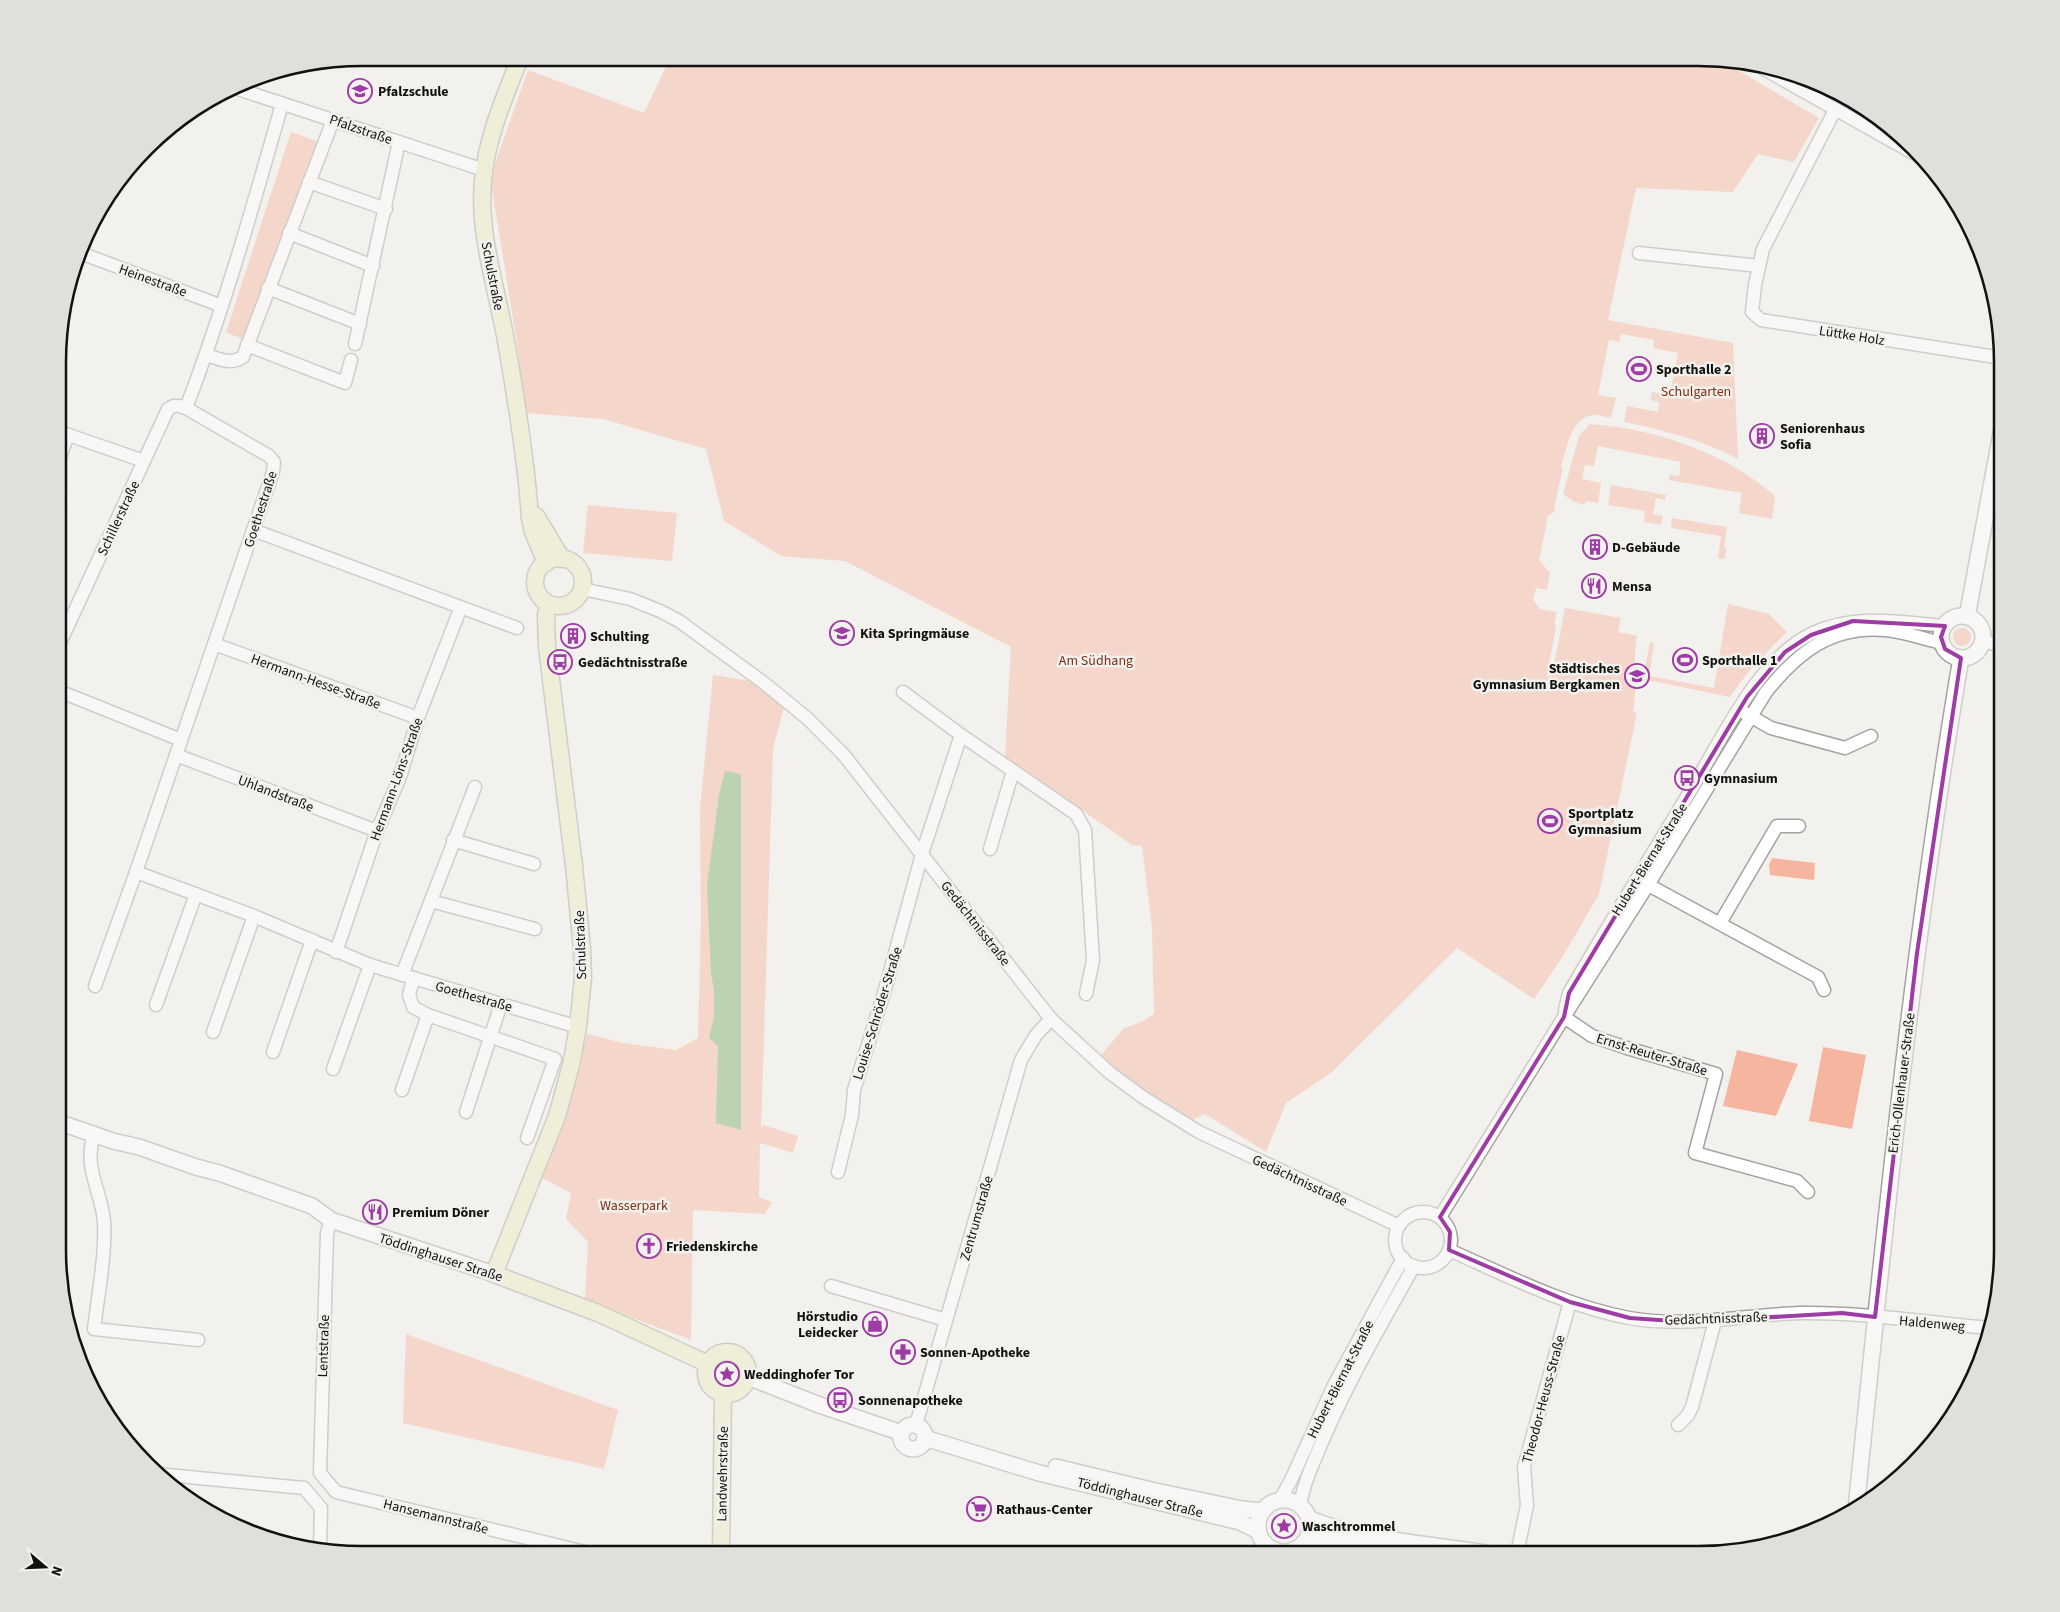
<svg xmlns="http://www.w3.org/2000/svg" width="2060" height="1612" font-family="'Source Sans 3',sans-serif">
	<rect width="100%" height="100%" fill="#f3f1ee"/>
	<g fill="#f5b59f">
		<path d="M 670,58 L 1717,58 L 1819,118 L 1794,162 L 1758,154 L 1733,192 L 1636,188 L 1608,320 L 1733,343 L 1738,459 C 1702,440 1664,430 1624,422 L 1627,406 L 1658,412 L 1659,402 L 1651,400 L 1652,392 L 1661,394 L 1662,388 L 1671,389 L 1678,353 L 1653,348 L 1654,340 L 1621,334 L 1619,342 L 1609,340 L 1598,395 L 1616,398 L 1611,418 C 1606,417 1601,415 1596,415 C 1571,414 1567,449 1561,467 L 1563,468 L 1554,508 L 1556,510 L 1548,516 L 1539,560 L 1550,573 L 1547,590 L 1536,588 L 1533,600 L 1540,609 L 1557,612 L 1554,625 L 1556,626 L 1547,676 L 1552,676 L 1565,608 L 1621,618 L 1618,632 L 1637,636 C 1632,661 1638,686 1633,712 L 1637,713 L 1599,894 L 1563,956 L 1534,999 L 1457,948 L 1332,1072 L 1286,1103 L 1266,1152 L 1205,1114 L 1187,1122 L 1098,1059 L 1123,1029 L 1143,1021 L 1154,1014 L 1152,928 L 1142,846 L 1132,845 L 1005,757 L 1011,647 L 845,561 L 781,556 L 724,521 L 706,449 L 603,419 L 525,413 L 517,343 L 490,178 L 528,70 L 644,113 Z"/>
		<path d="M 291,132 L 319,142 L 244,340 L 226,332 Z"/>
		<path d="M 1590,424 C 1656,429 1725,452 1775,496 L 1772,519 L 1739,513 L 1742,493 L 1669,480 L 1669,475 L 1679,476 L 1681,462 L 1598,446 L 1594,466 L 1585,465 L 1582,479 L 1601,483 L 1598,503 L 1586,501 L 1584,505 L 1574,502 L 1563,494 L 1579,436 Z"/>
		<path d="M 1611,485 L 1666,495 L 1665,500 L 1656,498 L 1653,514 L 1663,516 L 1661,525 L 1644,522 L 1645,511 L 1608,505 Z"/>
		<path d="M 588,505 L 677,513 L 672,561 L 583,553 Z"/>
		<path d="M 1672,518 L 1727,527 L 1724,547 L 1727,548 L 1724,559 L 1718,558 L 1721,536 L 1671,528 Z"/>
		<path d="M 1728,604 L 1769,614 L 1787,632 C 1766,653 1746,672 1730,697 L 1648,680 L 1645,669 L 1650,642 L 1654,643 L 1649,676 L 1714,688 Z"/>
		<circle cx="1962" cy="637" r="9"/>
		<path d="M 713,675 L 758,682 L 785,703 L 773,749 L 761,1131 L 763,1125 L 798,1136 L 793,1153 L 760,1143 L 759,1197 L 772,1202 L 765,1214 L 693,1210 L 691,1340 L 585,1300 L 588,1242 L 566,1219 L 571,1193 L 542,1178 C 562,1131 575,1084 587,1034 L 623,1043 L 676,1050 L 698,1038 L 701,921 L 700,808 Z"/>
		<path d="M 1772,858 L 1815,863 L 1814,880 L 1770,875 L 1769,865 Z"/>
		<path d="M 1823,1047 L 1866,1055 L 1852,1129 L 1809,1121 Z"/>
		<path d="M 1737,1050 L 1798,1064 L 1776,1116 L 1723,1106 Z"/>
		<path d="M 406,1334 L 618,1410 L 604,1469 L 403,1423 Z"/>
	</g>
	<path fill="#7ab069" d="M 725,771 L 741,774 L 741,1130 L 716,1123 L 718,1046 L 709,1038 L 714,1017 L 714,990 L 711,973 L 707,885 L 719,795 Z"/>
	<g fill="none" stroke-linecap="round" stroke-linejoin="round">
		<defs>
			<g id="minor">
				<path d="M 1764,69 L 1915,154"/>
				<path d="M 238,89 L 484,170"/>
				<path d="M 1835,110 L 1763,249 L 1755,285 L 1752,312 L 1761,320 L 2002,358"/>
				<path d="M 309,182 L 386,209"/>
				<path d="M 289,233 L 373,266"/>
				<path d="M 1639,253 L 1759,266"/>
				<path d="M 83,254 L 222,306"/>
				<path d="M 268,288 L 360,324"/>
				<path d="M 355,344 L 399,142"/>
				<path d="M 247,345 L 345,383 L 351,360"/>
				<path d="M 207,355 C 219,359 231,365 243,357 L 333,120"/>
				<path d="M 60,432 L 144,461"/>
				<path d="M 60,457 L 68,435"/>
				<path d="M 253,530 L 517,628"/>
				<path d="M 582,589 L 630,599 L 660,611 L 679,621 L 764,683 L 808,719 L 843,754 L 1051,1019 L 1110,1073 L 1144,1098 L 1199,1132 L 1399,1226"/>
				<path d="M 1983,641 L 2002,646"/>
				<path d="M 214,644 L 418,718"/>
				<path d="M 59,645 L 168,409 C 175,404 179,406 186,408"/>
				<path d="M 59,691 L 181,740"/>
				<path d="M 903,692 L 961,735"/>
				<path d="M 1743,712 L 1771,728 L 1845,748 L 1871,736"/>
				<path d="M 176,755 L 377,831"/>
				<path d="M 453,840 L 534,864"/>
				<path d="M 990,849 L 1013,771"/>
				<path d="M 136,872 L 254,916 L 370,965 L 578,1027"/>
				<path d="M 1641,881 L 1818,977 L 1824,990"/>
				<path d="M 431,901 L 535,929"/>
				<path d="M 1720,923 L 1777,826 L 1799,826"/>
				<path d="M 336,952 L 377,831 L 400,777 L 419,715 L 461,607"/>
				<path d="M 402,975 L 475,787"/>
				<path d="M 413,979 L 409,995 L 413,1007 L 428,1015 L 555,1059 L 527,1138"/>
				<path d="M 95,986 L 136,872 L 273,472 L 274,462 L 269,456 L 186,408 C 224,309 253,206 282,104"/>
				<path d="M 156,1005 L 196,894"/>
				<path d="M 1565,1010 L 1569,993 C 1608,926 1648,861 1688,795 C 1720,744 1755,662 1811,634 C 1856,613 1897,622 1945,626"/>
				<path d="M 1564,1017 L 1592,1036 L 1627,1048 L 1716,1074 L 1695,1153 L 1797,1181 L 1808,1192"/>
				<path d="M 213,1032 L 254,916"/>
				<path d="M 273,1052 L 312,940"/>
				<path d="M 333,1069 L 370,965"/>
				<path d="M 402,1090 L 428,1015"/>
				<path d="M 466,1112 L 501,1004"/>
				<path d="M 94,1135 C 83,1167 101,1190 104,1221 C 106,1254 98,1295 94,1329 L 198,1340"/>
				<path d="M 838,1172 L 852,1115 L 854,1090 L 886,986 L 922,854 L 961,735 L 1076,814 L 1085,830 L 1093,960 L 1086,994"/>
				<circle cx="1423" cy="1240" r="28"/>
				<path d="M 1440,1217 L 1564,1017 L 1648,885 L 1766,692 C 1798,652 1832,625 1886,630 C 1905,632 1924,639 1942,643"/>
				<path d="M 331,1220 L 327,1233 L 320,1473 L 336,1492 L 593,1554"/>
				<path d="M 1449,1250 C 1508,1276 1566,1306 1629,1318 C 1686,1328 1743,1315 1800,1313 C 1862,1312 1926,1322 1988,1328"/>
				<path d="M 831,1286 L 946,1320"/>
				<path d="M 916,1425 L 1021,1060 L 1036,1035 L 1051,1019"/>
				<path d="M 1678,1425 L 1688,1415 L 1692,1407 L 1715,1321"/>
				<path d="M 157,1474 L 304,1488 L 321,1508 L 320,1549"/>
				<path d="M 1280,1500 L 1291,1480 L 1334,1385 L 1403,1258"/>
				<path d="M 1300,1505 C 1304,1482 1314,1461 1323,1440 C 1349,1379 1382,1323 1414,1266"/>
				<path d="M 1517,1554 L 1527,1505 L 1524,1467 L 1570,1302"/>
			</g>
			<g id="tertiary">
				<circle cx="1962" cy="637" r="21"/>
				<path d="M 1967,617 L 2002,428"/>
				<path d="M 58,1122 L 113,1141 L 139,1147 L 196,1167 L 219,1173 L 312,1206 L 331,1220 L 494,1274"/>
				<path d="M 748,1377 L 822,1406 L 902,1433"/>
				<circle cx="913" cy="1437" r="12"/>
				<path d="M 925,1438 L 1039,1473 L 1240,1522 L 1258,1531"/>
				<path d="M 1056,1467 L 1151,1490 L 1242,1509 L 1262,1511"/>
				<circle cx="1284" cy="1526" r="26"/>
				<path d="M 1856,1509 C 1885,1224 1913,940 1961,658"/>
				<path d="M 1310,1519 C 1364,1541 1435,1544 1492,1554"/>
				<path d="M 1307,1540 L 1324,1539 L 1407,1554"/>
			</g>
			<g id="secondary">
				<path d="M 520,58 C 505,96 486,139 483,181 C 478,234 497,289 506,341 C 516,399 526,459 530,518 L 533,532 L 546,563"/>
				<path d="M 536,516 L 562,559"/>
				<circle cx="559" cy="582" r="24"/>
				<path d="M 549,604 L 546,614 L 547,647 L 574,866 L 582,949 L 583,978 L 578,1027 L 571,1065 L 557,1116 L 494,1274 L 598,1313 L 708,1364"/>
				<circle cx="727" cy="1373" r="21"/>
				<path d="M 721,1554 L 723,1394"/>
			</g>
		</defs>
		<use href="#minor" stroke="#a5a3a0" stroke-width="15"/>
		<use href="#tertiary" stroke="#a5a3a0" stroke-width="18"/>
		<use href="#secondary" stroke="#a5a3a0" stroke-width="19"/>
		<use href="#minor" stroke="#fff" stroke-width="12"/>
		<use href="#tertiary" stroke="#fff" stroke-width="15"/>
		<use href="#secondary" stroke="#eaedbe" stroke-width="16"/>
	</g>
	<path d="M0 0H2060V1612H0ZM 1853,621 L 1945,626 L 1941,637 L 1945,649 L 1961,658 L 1917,953 L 1875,1317 L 1842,1313 L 1688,1322 L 1630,1318 L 1570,1302 L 1449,1250 L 1450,1232 L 1440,1217 L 1564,1017 L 1569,993 L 1747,697 L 1785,652 L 1811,635 Z" fill="#f3f1ee" fill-opacity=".55" fill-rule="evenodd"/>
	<path fill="none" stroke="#9c3ca4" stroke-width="4" stroke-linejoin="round" d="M 1853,621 L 1945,626 L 1941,637 L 1945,649 L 1961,658 L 1917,953 L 1875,1317 L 1842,1313 L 1688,1322 L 1630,1318 L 1570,1302 L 1449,1250 L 1450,1232 L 1440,1217 L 1564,1017 L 1569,993 L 1747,697 L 1785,652 L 1811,635 Z"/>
	<defs>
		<symbol id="school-ring" viewBox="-11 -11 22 22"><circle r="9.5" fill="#f3f1ee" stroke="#9c3ca4" stroke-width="1.5"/><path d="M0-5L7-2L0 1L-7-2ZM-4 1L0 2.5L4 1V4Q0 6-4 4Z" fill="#9c3ca4"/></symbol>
		<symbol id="stadium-ring" viewBox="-11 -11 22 22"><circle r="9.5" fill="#f3f1ee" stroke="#9c3ca4" stroke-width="1.5"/><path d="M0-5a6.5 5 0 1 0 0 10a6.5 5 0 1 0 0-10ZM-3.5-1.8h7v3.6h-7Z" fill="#9c3ca4"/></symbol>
		<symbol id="building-ring" viewBox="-11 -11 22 22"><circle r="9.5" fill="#f3f1ee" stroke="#9c3ca4" stroke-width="1.5"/><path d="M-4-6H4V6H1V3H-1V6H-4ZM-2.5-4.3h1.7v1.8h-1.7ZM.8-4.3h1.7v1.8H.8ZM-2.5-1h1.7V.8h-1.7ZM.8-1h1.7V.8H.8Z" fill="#9c3ca4"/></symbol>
		<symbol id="restaurant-ring" viewBox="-11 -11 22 22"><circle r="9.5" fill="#f3f1ee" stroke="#9c3ca4" stroke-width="1.5"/><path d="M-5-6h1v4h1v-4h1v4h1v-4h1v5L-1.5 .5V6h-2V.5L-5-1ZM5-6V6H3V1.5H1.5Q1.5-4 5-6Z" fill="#9c3ca4"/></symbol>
		<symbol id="bus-ring" viewBox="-11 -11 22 22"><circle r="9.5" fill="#f3f1ee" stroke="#9c3ca4" stroke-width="1.5"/><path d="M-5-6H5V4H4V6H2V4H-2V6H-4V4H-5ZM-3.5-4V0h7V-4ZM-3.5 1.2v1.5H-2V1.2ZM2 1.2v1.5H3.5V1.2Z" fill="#9c3ca4"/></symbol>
		<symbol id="church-ring" viewBox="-11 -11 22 22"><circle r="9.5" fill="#f3f1ee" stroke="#9c3ca4" stroke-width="1.5"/><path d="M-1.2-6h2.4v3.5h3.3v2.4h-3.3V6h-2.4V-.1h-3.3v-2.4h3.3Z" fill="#9c3ca4"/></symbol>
		<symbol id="shop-ring" viewBox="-11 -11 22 22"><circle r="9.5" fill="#f3f1ee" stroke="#9c3ca4" stroke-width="1.5"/><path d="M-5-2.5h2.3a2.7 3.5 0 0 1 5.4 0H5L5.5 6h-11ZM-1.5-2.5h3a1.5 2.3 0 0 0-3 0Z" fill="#9c3ca4"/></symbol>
		<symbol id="pharmacy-ring" viewBox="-11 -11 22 22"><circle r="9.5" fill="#f3f1ee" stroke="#9c3ca4" stroke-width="1.5"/><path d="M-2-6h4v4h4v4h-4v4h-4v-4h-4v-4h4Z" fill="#9c3ca4"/></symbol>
		<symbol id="sight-ring" viewBox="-11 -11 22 22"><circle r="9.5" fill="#f3f1ee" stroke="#9c3ca4" stroke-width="1.5"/><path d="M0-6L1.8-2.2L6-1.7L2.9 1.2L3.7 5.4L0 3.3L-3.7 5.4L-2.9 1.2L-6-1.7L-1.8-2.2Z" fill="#9c3ca4"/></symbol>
		<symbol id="supermarket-ring" viewBox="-11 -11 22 22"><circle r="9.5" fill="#f3f1ee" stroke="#9c3ca4" stroke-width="1.5"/><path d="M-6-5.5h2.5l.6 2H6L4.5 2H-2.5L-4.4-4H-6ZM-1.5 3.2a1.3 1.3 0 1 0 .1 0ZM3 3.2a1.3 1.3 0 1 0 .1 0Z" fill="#9c3ca4"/></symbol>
	</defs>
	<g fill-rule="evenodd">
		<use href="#school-ring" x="346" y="77" width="28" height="28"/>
		<use href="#stadium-ring" x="1625" y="355" width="28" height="28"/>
		<use href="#building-ring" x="1748" y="422" width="28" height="28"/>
		<use href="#building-ring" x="1581" y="533" width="28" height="28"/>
		<use href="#restaurant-ring" x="1580" y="572" width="28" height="28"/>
		<use href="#school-ring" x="828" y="619" width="28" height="28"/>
		<use href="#building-ring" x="559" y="622" width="28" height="28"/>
		<use href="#stadium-ring" x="1671" y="646" width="28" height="28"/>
		<use href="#bus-ring" x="546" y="648" width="28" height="28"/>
		<use href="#school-ring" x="1623" y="662" width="28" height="28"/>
		<use href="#bus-ring" x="1673" y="764" width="28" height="28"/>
		<use href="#stadium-ring" x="1536" y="807" width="28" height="28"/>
		<use href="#restaurant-ring" x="361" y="1198" width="28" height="28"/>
		<use href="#church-ring" x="635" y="1232" width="28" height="28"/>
		<use href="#shop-ring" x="861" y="1310" width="28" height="28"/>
		<use href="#pharmacy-ring" x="889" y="1338" width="28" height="28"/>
		<use href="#sight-ring" x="713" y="1360" width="28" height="28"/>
		<use href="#bus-ring" x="826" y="1386" width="28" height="28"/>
		<use href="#supermarket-ring" x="965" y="1495" width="28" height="28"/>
		<use href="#sight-ring" x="1270" y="1512" width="28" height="28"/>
	</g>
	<g text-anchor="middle" stroke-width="5" stroke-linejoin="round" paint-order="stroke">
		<g font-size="14" font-weight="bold" fill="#111110" stroke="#f3f1ee" text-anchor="start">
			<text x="378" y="96">Pfalzschule</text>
			<text x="1656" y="374">Sporthalle 2</text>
			<text x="1780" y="433">Seniorenhaus<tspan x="1780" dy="16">Sofia</tspan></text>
			<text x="1612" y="552">D-Gebäude</text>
			<text x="1612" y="591">Mensa</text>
			<text x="860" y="638">Kita Springmäuse</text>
			<text x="590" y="641">Schulting</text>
			<text x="1702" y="665">Sporthalle 1</text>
			<text x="578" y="667">Gedächtnisstraße</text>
			<text x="1620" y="673" text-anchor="end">Städtisches<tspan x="1620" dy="16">Gymnasium Bergkamen</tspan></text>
			<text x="1704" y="783">Gymnasium</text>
			<text x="1568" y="818">Sportplatz<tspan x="1568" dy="16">Gymnasium</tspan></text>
			<text x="392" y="1217">Premium Döner</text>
			<text x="666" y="1251">Friedenskirche</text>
			<text x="858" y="1321" text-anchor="end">Hörstudio<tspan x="858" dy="16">Leidecker</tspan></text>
			<text x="920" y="1357">Sonnen-Apotheke</text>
			<text x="744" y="1379">Weddinghofer Tor</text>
			<text x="858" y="1405">Sonnenapotheke</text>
			<text x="996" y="1514">Rathaus-Center</text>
			<text x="1302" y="1531">Waschtrommel</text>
		</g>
		<g font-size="14" fill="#111110" stroke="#f3f1ee">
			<text transform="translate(361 129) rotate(19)" y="5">Pfalzstraße</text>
			<text transform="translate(493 276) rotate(79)" y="5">Schulstraße</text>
			<text transform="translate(153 280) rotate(20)" y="5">Heinestraße</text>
			<text transform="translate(1852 335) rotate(9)" y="5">Lüttke Holz</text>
			<text transform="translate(260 509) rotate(-72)" y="5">Goethestraße</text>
			<text transform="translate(118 518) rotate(-65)" y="5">Schillerstraße</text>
			<text transform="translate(316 681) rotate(20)" y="5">Hermann-Hesse-Straße</text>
			<text transform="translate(396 779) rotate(-70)" y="5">Hermann-Löns-Straße</text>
			<text transform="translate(276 793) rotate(21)" y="5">Uhlandstraße</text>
			<text transform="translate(1649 859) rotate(-58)" y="5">Hubert-Biernat-Straße</text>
			<text transform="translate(976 923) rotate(52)" y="5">Gedächtnisstraße</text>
			<text transform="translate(580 945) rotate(-92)" y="5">Schulstraße</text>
			<text transform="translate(474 996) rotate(16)" y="5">Goethestraße</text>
			<text transform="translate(877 1013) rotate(-73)" y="5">Louise-Schröder-Straße</text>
			<text transform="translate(1652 1054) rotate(17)" y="5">Ernst-Reuter-Straße</text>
			<text transform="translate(1901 1083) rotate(-83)" y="5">Erich-Ollenhauer-Straße</text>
			<text transform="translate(1300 1180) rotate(25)" y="5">Gedächtnisstraße</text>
			<text transform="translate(976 1218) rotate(-74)" y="5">Zentrumstraße</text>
			<text transform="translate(441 1257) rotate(18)" y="5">Töddinghauser Straße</text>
			<text transform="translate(1716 1318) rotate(-2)" y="5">Gedächtnisstraße</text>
			<text transform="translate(1932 1323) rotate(5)" y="5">Haldenweg</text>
			<text transform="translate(323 1346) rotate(-88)" y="5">Lentstraße</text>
			<text transform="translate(1340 1379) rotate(-63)" y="5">Hubert-Biernat-Straße</text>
			<text transform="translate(1543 1399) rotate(-75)" y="5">Theodor-Heuss-Straße</text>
			<text transform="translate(722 1474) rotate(-89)" y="5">Landwehrstraße</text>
			<text transform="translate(1140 1497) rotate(14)" y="5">Töddinghauser Straße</text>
			<text transform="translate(436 1516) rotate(14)" y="5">Hansemannstraße</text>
		</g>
		<g font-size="14" fill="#7e3013" stroke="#f3f1ee">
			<text x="1696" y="396">Schulgarten</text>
			<text x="1096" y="665">Am Südhang</text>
			<text x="634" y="1210">Wasserpark</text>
		</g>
	</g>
	<path d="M0 0H2060V1612H0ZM362 66H1698A296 296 0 0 1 1994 362V1250A296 296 0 0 1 1698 1546H362A296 296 0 0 1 66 1250V362A296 296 0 0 1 362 66Z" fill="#e1dfdc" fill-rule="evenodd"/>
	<path fill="none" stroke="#111110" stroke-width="2.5" d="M362 66H1698A296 296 0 0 1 1994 362V1250A296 296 0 0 1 1698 1546H362A296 296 0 0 1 66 1250V362A296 296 0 0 1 362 66Z"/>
	<g transform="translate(45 1567) rotate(109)" stroke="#f3f1ee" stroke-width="4" paint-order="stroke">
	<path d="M0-4L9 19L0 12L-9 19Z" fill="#111110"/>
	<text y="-8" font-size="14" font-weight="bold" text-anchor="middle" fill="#111110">N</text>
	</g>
</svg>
